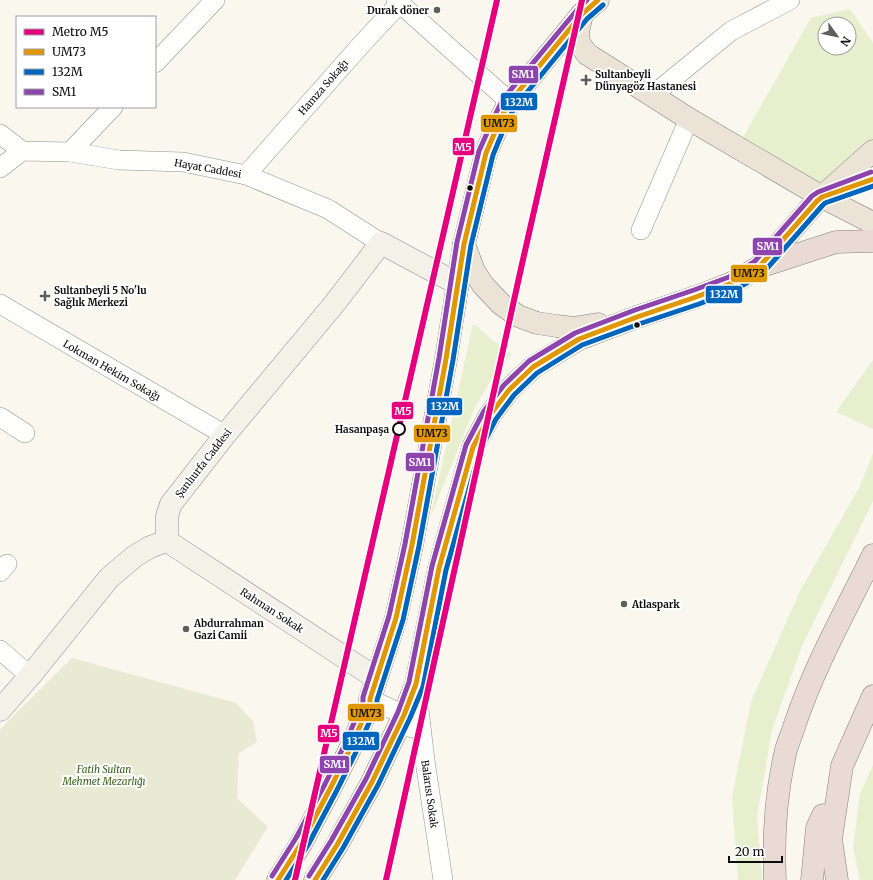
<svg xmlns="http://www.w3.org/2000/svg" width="873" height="880" font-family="Merriweather,serif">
	<rect width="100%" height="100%" fill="#faf7ef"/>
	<g fill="#e7efcf" fill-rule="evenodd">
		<path d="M 850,9 L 873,43 L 873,146 L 826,186 L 741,141 L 811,18 ZM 825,24 L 849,24 L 849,48 L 825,48 Z"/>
		<path d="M 473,324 L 478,327 L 492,340 L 512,354 L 495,373 L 474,409 L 430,519 Z"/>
		<path d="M 873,360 L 873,429 L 836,412 Z"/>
		<path d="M 873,453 L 873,501 L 802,646 L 772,730 L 757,817 L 762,880 L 738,880 L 732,797 L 751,702 L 800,591 L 860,486 Z"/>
		<path d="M 873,765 L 873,880 L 860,880 L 853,847 L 860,794 Z"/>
	</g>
	<path fill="#e8ead4" d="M 72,658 L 236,703 L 253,721 L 257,742 L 239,753 L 237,798 L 268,827 L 235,880 L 0,880 L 0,730 L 9,720 Z"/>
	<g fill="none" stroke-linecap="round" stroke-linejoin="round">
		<defs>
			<g id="street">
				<path d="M 396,0 L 501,94 L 509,103"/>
				<path d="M 155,63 L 215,0"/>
				<path d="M 653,95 L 731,31 L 790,0"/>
				<path d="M 0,134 L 22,151"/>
				<path d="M 70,152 L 113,107"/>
				<path d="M 0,168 L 22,151 L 70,152 L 119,160 L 183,162 L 246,175 L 328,209 L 381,243"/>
				<path d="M 246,175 L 360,46 L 400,3 L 400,0"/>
				<path d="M 641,230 L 689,119"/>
				<path d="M 0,304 L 225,435"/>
				<path d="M 0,417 L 25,433"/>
				<path d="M 0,572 L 7,564"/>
				<path d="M 0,650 L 30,676"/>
				<path d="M 416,684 L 425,761 L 443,880"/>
				<path d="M 370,699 L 404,715 L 412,728"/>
			</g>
			<g id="secondary">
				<path d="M 167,541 L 167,516 L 171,504 L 225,435 L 335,303 L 381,243 L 458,284"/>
				<path d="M 167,541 L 376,678"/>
				<path d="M 0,710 L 30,676 L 109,578 L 135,556 L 150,547 L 167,541"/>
			</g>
			<g id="primary">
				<path d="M 582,14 L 578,32 L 579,43 L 587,54 L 689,119 L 822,197 L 873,223"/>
				<path d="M 464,244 L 474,271 L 483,285 L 501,304 L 518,316 L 537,323 L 557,326 L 573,328 L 598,324"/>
				<path d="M 278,880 L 302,842 L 331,787 L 350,749 L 370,703 L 370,699 L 396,618 L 412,545 L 446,359 L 464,244 L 486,153 L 501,118 L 509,103 L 582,14 L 598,0"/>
				<path d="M 315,880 L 337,845 L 372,782 L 404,715 L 416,684 L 439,568 L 473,447 L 490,415 L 509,390 L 533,367 L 579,339 L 637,317 L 696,297 L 732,283 L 759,267 L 817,201 L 873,151"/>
			</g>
			<g id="highway">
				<path d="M 759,267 L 836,242 L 873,241"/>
				<path d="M 775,880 C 773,836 776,792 786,750 C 789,740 793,731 796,721 C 816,663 846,610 873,555"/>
				<path d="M 812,880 L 817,828 L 823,815"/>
				<path d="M 837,880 L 831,839 L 842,766 L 873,696"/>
			</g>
		</defs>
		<use href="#street" stroke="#93928e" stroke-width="20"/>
		<use href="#secondary" stroke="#8a8885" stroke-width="23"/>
		<use href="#primary" stroke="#807f7c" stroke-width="23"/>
		<use href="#highway" stroke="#807f7c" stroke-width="23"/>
		<use href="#street" stroke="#fefefd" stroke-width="19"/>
		<use href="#secondary" stroke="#f4f1e8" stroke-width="22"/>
		<use href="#primary" stroke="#ece3d7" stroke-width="22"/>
		<use href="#highway" stroke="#e9dbd4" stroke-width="22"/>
		<defs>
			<g id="bus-1">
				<path d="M 278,880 L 302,842 L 331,787 L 350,749 L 370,703 L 370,699 L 396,618 L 412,545 L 446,359 L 464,244 L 486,153 L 501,118 L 509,103 L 582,14 L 598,0"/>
				<path d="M 315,880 L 337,845 L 372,782 L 404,715 L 416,684 L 439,568 L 473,447 L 490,415 L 509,390 L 533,367 L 579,339 L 637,317 L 696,297 L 732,283 L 759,267 L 817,201 L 822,197 L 873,179"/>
			</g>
			<g id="bus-2">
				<path d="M 286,880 L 308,845 L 337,790 L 356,752 L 377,705 L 377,700 L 403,620 L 419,546 L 453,360 L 471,245 L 493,155 L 507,121 L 515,107 L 587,19 L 603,5"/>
				<path d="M 323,880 L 343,848 L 378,785 L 410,718 L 423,687 L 446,570 L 480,450 L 496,419 L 514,395 L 537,373 L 582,345 L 639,324 L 699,304 L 735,290 L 763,273 L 822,206 L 825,203 L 873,186"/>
			</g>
			<g id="bus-3">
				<path d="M 272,876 L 296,838 L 325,784 L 344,746 L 363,702 L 363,697 L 389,616 L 405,544 L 439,358 L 457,242 L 479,151 L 495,115 L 503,99 L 577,10 L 587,0"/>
				<path d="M 309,876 L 331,841 L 366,779 L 398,712 L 409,682 L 432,566 L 466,445 L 484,411 L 504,385 L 529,361 L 575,333 L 635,310 L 694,290 L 729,277 L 754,262 L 812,196 L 818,192 L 871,172"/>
			</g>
		</defs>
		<use href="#bus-1" stroke="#fff" stroke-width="8"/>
		<use href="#bus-2" stroke="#fff" stroke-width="8"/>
		<use href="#bus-3" stroke="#fff" stroke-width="8"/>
		<use href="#bus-1" stroke="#e09701" stroke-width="5"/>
		<use href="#bus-2" stroke="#0065bd" stroke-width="5"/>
		<use href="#bus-3" stroke="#8e44ad" stroke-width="5"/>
		<defs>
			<g id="metro-1">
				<path d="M 295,880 L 497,0"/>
				<path d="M 386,880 L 522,264 L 582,0"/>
			</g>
		</defs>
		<use href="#metro-1" stroke="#fff" stroke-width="9"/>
		<use href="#metro-1" stroke="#e5007d" stroke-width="6"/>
	</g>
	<g fill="#5f5e5b" stroke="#fff" stroke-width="1.5">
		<circle cx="437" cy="10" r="4"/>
		<path d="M584 74h4v4h4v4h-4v4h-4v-4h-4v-4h4z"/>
		<path d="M43 290h4v4h4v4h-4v4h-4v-4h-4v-4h4z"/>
		<circle cx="624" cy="604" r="4"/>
		<circle cx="186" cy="629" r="4"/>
	</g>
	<g fill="#0c0c0c" stroke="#fff" stroke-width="1.5">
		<circle cx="470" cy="188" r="3.5"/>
		<circle cx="637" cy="325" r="3.5"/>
	</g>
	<circle fill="#fff" stroke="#0c0c0c" stroke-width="2" cx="399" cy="429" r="6"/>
	<g text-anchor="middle" stroke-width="4" stroke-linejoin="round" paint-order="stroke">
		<g font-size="10" font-weight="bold" fill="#0c0c0c" stroke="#fff" text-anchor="start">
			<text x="429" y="14" text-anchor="end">Durak döner</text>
			<text x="595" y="78">Sultanbeyli<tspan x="595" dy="12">Dünyagöz Hastanesi</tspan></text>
			<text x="54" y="294">Sultanbeyli 5 No'lu<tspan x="54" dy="12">Sağlık Merkezi</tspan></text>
			<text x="632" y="608">Atlaspark</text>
			<text x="194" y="627">Abdurrahman<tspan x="194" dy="12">Gazi Camii</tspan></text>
		</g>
		<g font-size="10" fill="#0c0c0c" stroke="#fff">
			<text transform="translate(323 87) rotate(-49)" y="4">Hamza Sokağı</text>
			<text transform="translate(208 168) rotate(10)" y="4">Hayat Caddesi</text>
			<text transform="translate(112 370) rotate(30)" y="4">Lokman Hekim Sokağı</text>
			<text transform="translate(203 463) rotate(-52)" y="4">Şanlıurfa Caddesi</text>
			<text transform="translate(272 610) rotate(33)" y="4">Rahman Sokak</text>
			<text transform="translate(430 794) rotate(82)" y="4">Balarısı Sokak</text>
		</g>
		<g font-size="10" font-weight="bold" fill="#0c0c0c" stroke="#fff" text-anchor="end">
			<text x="389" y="433">Hasanpaşa</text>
		</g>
		<g font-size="10" font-style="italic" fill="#36631c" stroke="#fff">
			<text x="104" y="773">Fatih Sultan<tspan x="104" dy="12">Mehmet Mezarlığı</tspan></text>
		</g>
	</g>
	<g stroke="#fff" stroke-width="1.5">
		<rect x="508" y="65" width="31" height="19" rx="4" fill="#8e44ad"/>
		<rect x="500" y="92" width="38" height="19" rx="4" fill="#0065bd"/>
		<rect x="480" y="114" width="38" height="19" rx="4" fill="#e09701"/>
		<rect x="452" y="137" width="23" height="19" rx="4" fill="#e5007d"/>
		<rect x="752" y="237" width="31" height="19" rx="4" fill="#8e44ad"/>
		<rect x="730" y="264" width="38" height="19" rx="4" fill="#e09701"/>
		<rect x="705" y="285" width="38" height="19" rx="4" fill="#0065bd"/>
		<rect x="426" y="397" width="37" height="19" rx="4" fill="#0065bd"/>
		<rect x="391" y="401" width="23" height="19" rx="4" fill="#e5007d"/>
		<rect x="413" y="424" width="38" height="19" rx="4" fill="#e09701"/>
		<rect x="405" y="452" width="30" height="20" rx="4" fill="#8e44ad"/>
		<rect x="347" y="703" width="38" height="19" rx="4" fill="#e09701"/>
		<rect x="317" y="724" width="23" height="19" rx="4" fill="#e5007d"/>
		<rect x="342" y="731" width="38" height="20" rx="4" fill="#0065bd"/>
		<rect x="319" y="755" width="31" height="19" rx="4" fill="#8e44ad"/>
	</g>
	<g font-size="11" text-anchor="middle" font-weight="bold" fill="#fff">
		<text x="523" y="78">SM1</text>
		<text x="519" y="106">132M</text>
		<text x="463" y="151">M5</text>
		<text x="768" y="250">SM1</text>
		<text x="724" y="298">132M</text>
		<text x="445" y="410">132M</text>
		<text x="403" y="415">M5</text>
		<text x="420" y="466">SM1</text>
		<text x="329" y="737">M5</text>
		<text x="361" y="745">132M</text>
		<text x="335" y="768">SM1</text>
	</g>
	<g font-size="11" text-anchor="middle" font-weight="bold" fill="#111">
		<text x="499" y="127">UM73</text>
		<text x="749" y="277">UM73</text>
		<text x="432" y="437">UM73</text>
		<text x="366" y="717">UM73</text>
	</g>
	<rect x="16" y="16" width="140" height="92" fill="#ffffff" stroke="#9e9e9e"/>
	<rect x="24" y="29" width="20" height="6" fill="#e5007d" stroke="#9e9e9e"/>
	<text x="52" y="36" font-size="12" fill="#0c0c0c">Metro M5</text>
	<rect x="24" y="49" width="20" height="6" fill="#e09701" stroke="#9e9e9e"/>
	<text x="52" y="56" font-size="12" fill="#0c0c0c">UM73</text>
	<rect x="24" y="69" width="20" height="6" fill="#0065bd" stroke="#9e9e9e"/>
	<text x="52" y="76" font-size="12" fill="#0c0c0c">132M</text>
	<rect x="24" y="89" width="20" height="6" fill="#8e44ad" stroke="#9e9e9e"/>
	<text x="52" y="96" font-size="12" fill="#0c0c0c">SM1</text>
	<g transform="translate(837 36) rotate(123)"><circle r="19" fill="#ffffff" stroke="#9e9e9e"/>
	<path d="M0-3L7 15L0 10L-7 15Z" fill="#5f5e5b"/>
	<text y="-6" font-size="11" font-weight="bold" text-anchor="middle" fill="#0c0c0c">N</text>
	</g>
	<path d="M729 856v6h53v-6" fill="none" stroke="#0c0c0c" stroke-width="2"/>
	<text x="735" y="856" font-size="12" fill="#0c0c0c" stroke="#ffffff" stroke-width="3" paint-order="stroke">20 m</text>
</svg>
